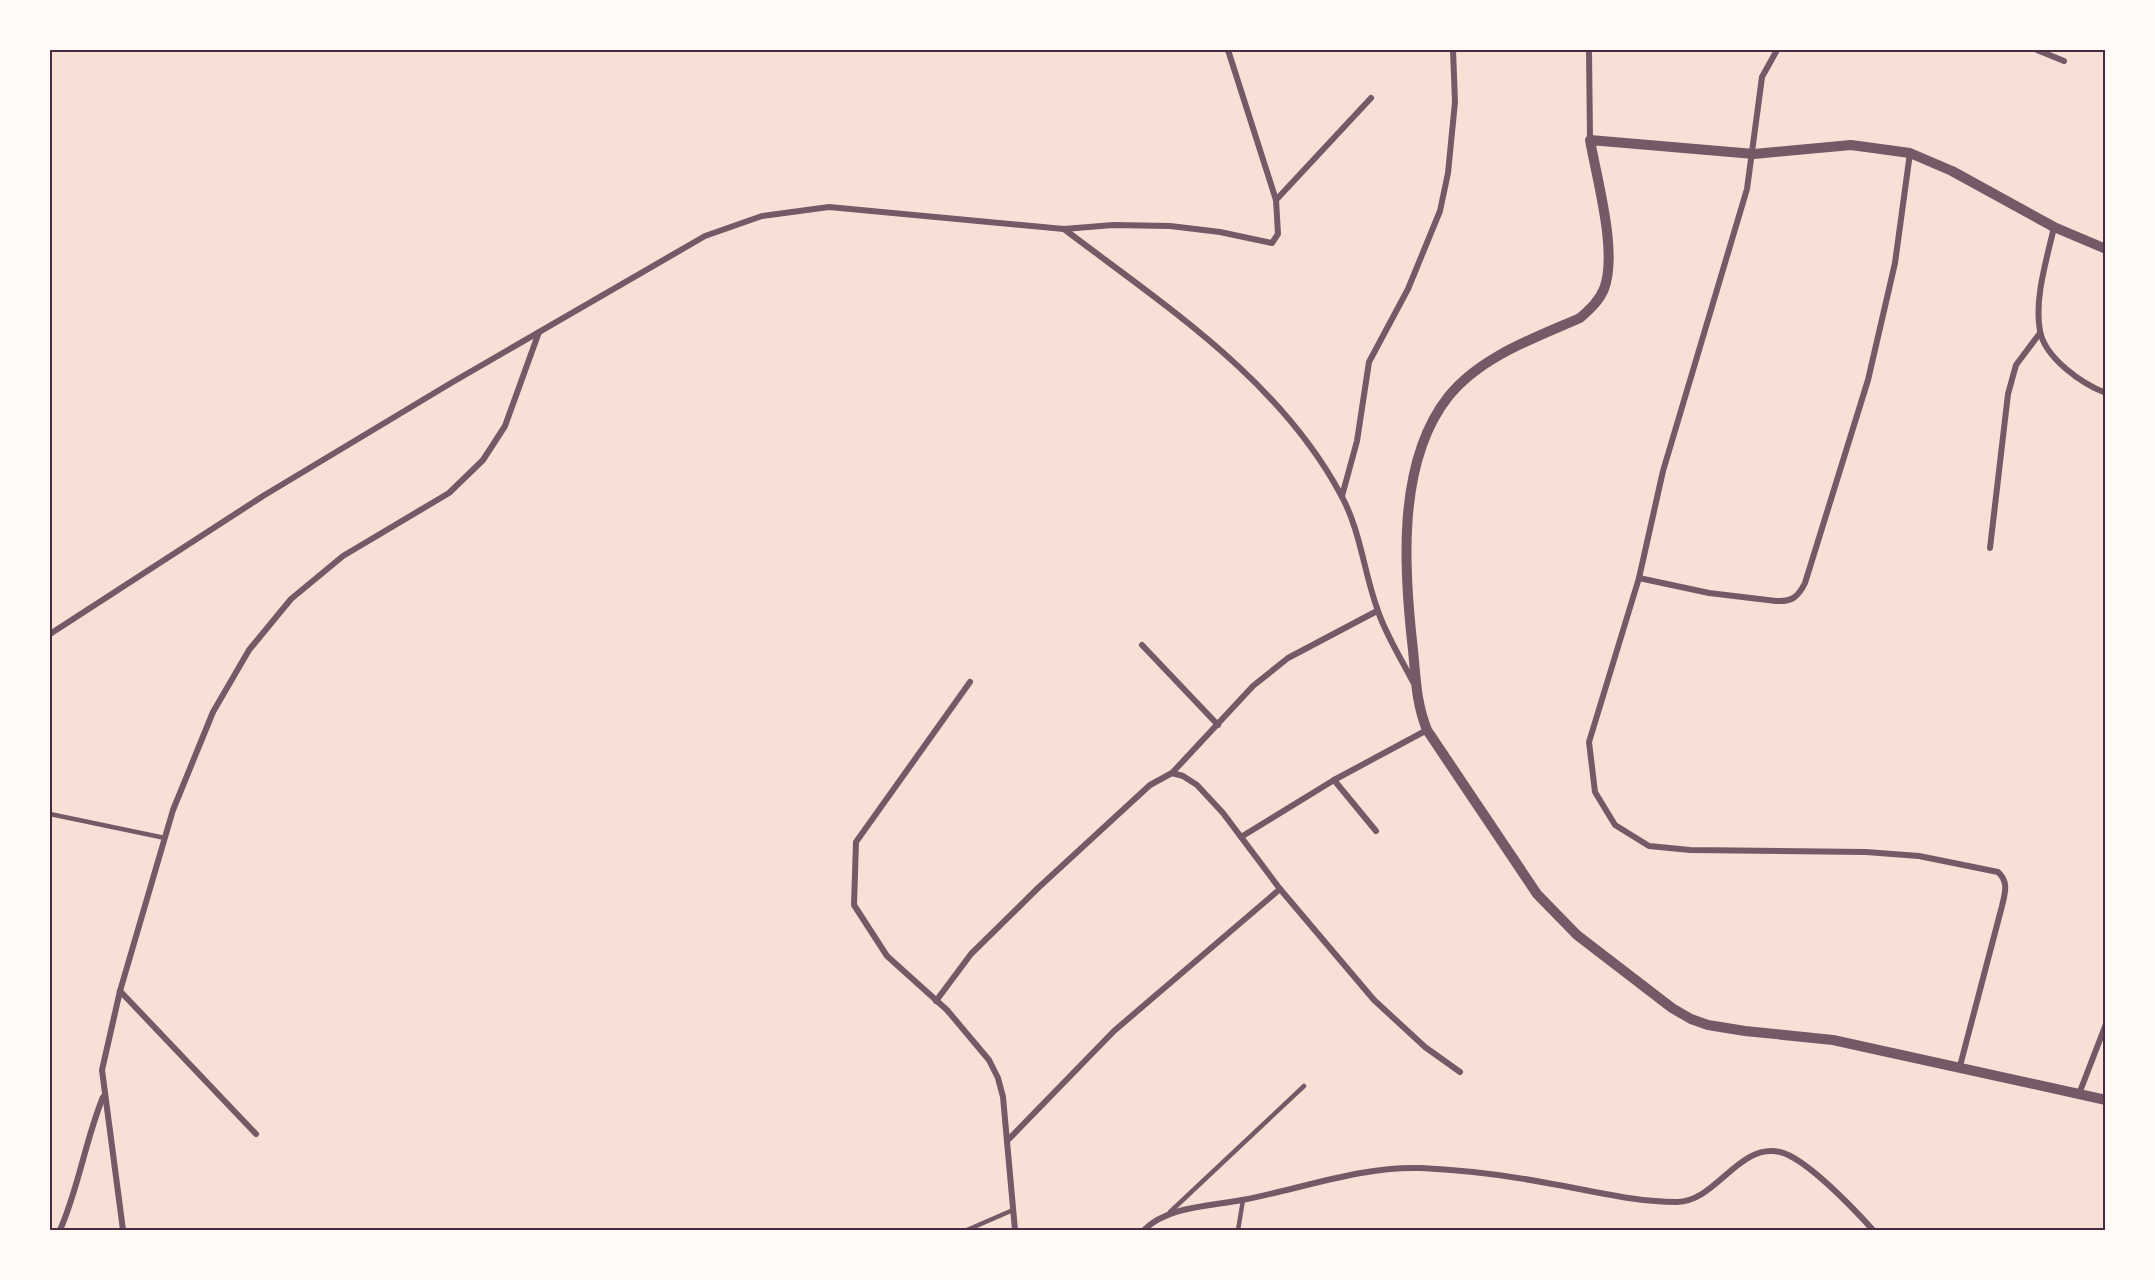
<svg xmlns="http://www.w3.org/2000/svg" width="2155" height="1280" font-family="Barlow,sans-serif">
	<rect width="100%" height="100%" fill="#f7e1d7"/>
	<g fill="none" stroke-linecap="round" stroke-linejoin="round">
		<g stroke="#755966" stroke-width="4.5">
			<path d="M 50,814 L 165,838"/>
			<path d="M 1170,1212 L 1304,1086"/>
			<path d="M 967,1230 L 1013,1210"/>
			<path d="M 1238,1230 L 1243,1200"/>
		</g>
		<g stroke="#755966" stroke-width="6">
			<path d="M 1589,50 L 1590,140"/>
			<path d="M 1777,50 L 1762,77 L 1747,189 L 1663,471 L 1639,578 L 1589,742 L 1595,792 L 1615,825 L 1649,846 L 1690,850 L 1866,852 L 1919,856 L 1998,872 C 2009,882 2005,893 2002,906 L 1960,1066"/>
			<path d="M 2037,50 L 2064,61"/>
			<path d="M 1276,200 L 1371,98"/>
			<path d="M 2054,227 C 2047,259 2034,298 2040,331 C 2045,358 2082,384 2106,393"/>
			<path d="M 1064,229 C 1165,306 1279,379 1341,495 C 1360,529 1364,572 1377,608 C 1385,634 1401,658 1413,682"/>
			<path d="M 1342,496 L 1357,441 L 1369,362 L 1408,289 L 1440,211 L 1448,173 L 1455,102 L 1453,50"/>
			<path d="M 1990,548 L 2008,394 L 2016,365 L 2040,333"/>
			<path d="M 1639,578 L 1709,593 L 1776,601 C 1792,602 1798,597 1805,583 L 1868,380 L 1895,263 L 1910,153"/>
			<path d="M 50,634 L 263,496 L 451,383 L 705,236 L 762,216 L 829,207 L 1064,229 L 1113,225 L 1170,226 L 1220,232 L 1272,243 L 1278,234 L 1276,200 L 1228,50"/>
			<path d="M 1142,645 L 1218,725"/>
			<path d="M 970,682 L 856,842 L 854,905 L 887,956 L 947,1010 L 989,1060 L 998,1078 L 1003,1097 L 1015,1230"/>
			<path d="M 1172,773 L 1253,686 L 1288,658 L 1377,611"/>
			<path d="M 1334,780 L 1376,831"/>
			<path d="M 1241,837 L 1334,780 L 1427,730"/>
			<path d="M 120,991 L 256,1134"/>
			<path d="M 936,1001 L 971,954 L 1038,888 L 1150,785 L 1172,773 L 1183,776 L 1197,785 L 1223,813 L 1280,889 L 1374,1000 L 1425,1047 L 1460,1072"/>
			<path d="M 2079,1094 L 2106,1024"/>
			<path d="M 1007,1141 L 1114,1031 L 1280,889"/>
			<path d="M 60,1230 C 79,1187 85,1141 103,1097"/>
			<path d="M 123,1230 L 102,1070 L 120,991 L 173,810 L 213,712 L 249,650 L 291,599 L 343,556 L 449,493 L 483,460 L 505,426 L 539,332"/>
			<path d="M 1144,1230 C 1168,1206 1211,1206 1242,1200 C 1301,1189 1360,1166 1421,1168 C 1462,1170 1506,1175 1547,1183 C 1590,1190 1633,1202 1677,1202 C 1717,1201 1738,1143 1780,1152 C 1806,1158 1855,1210 1873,1230"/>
		</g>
		<path stroke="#755966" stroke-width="10" d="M 2106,249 L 2054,227 L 1952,171 L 1910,153 L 1851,145 L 1754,154 L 1590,140 C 1597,180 1618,253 1604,289 C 1599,301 1590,309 1580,318 C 1534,338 1480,357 1448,397 C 1396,463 1404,572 1413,650 C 1416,680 1416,702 1427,730 L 1537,894 L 1577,935 L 1672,1008 L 1691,1019 L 1708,1025 L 1745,1031 L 1833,1040 L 2106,1100"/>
	</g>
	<rect width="2155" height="1280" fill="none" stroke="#fffaf5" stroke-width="102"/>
	<rect x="51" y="51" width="2053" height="1178" fill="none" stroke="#4a2c40" stroke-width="2"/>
</svg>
